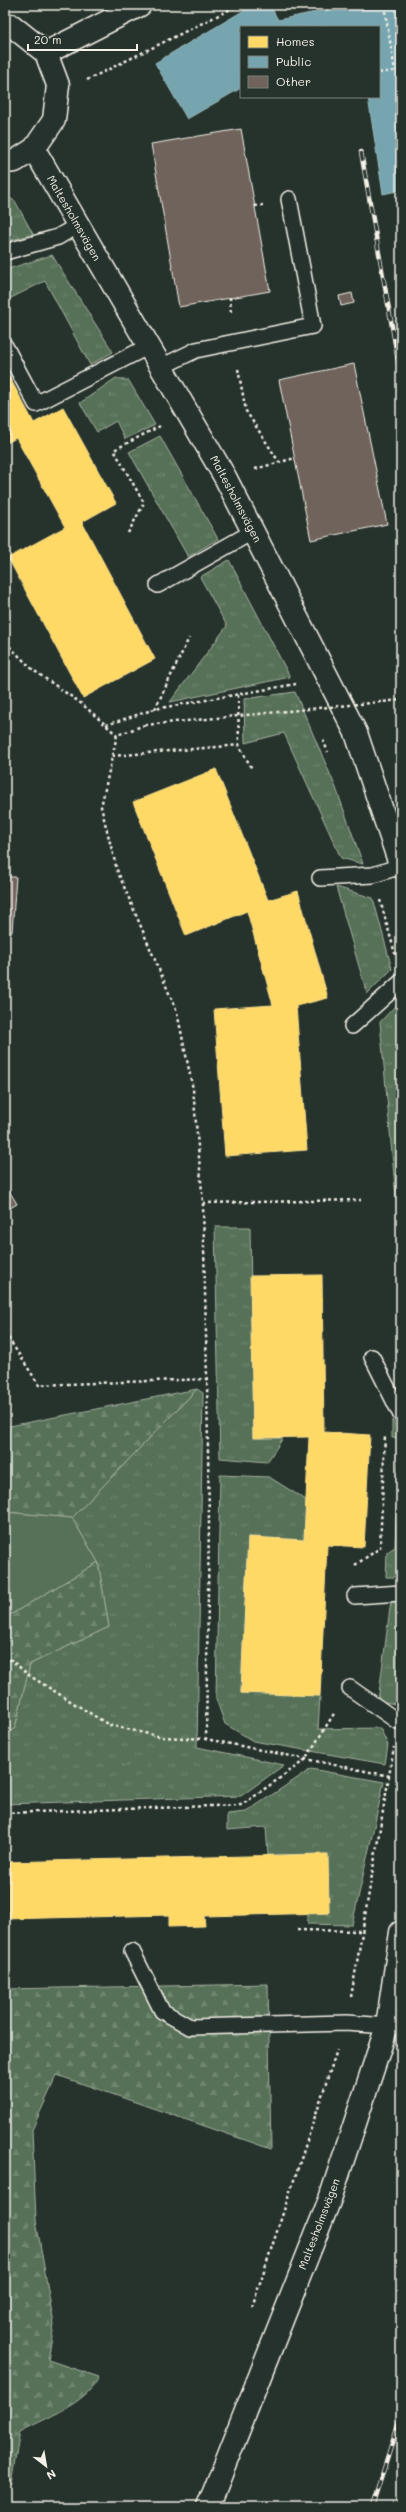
<svg xmlns="http://www.w3.org/2000/svg" width="406" height="2512" font-family="Mali,sans-serif">
	<defs>
		<pattern id="grass-tufts" width="24" height="20" patternUnits="userSpaceOnUse"><rect width="24" height="20" fill="#577158"/><path d="M3 7l-1-3M5 7V3M7 7l1-3M15 17l-1-3M17 17v-4M19 17l1-3" fill="none" stroke="#708670"/></pattern>
		<pattern id="forest-firs" width="22" height="20" patternUnits="userSpaceOnUse"><rect width="22" height="20" fill="#577158"/><path d="M5 1l3.5 6h-7zM16 11l3.5 6h-7z" fill="#708670"/></pattern>
	</defs>
	<rect width="100%" height="100%" fill="#26332d"/>
	<filter id="ink" filterUnits="userSpaceOnUse"><feTurbulence type="fractalNoise" baseFrequency=".025" numOctaves="2"/><feDisplacementMap in="SourceGraphic" scale="8" xChannelSelector="R" yChannelSelector="G"/><feConvolveMatrix kernelMatrix="1 2 1 2 8 2 1 2 1" color-interpolation-filters="sRGB"/></filter>
	<g filter="url(#ink)">
		<g fill="url(#grass-tufts)" stroke="#a6b1a0">
			<path d="M 5,196 L 15,201 L 33,234 L 5,242 Z"/>
			<path d="M 52,255 L 113,352 L 90,365 L 45,281 L 5,301 L 5,270 Z"/>
			<path d="M 116,378 L 129,381 L 155,425 L 125,439 L 116,421 L 97,432 L 80,403 Z"/>
			<path d="M 160,436 L 218,539 L 188,557 L 129,452 Z"/>
			<path d="M 229,560 L 290,677 L 170,702 L 227,626 L 200,577 Z"/>
			<path d="M 295,692 L 336,788 L 363,864 L 341,858 L 284,733 L 245,743 L 244,699 Z"/>
			<path d="M 336,887 L 373,898 L 392,969 L 367,994 Z"/>
			<path d="M 399,1002 L 401,1012 L 401,1252 L 380,1022 Z"/>
			<path d="M 215,1227 L 250,1227 L 253,1438 L 283,1438 L 267,1462 L 220,1458 Z"/>
			<path d="M 197,1389 L 203,1393 L 197,1747 L 284,1765 L 241,1796 L 5,1804 L 5,1735 L 15,1728 L 30,1664 L 109,1627 L 98,1562 L 72,1518 Z"/>
			<path d="M 392,1420 L 401,1436 L 401,1577 L 386,1577 L 387,1552 L 395,1547 L 399,1438 L 392,1438 Z"/>
			<path d="M 220,1475 L 269,1477 L 306,1500 L 304,1540 L 248,1537 L 241,1693 L 320,1696 L 318,1729 L 380,1728 L 388,1745 L 385,1764 L 253,1741 L 225,1724 L 216,1699 Z"/>
			<path d="M 391,1600 L 401,1600 L 401,1674 L 396,1704 L 378,1701 Z"/>
			<path d="M 311,1769 L 384,1782 L 352,1925 L 308,1924 L 307,1914 L 329,1913 L 327,1854 L 268,1855 L 266,1827 L 227,1830 L 227,1814 L 246,1812 Z"/>
		</g>
		<g fill="url(#forest-firs)" stroke="#a6b1a0">
			<path d="M 197,1389 L 72,1518 L 5,1512 L 5,1427 Z"/>
			<path d="M 98,1562 L 109,1627 L 30,1664 L 15,1728 L 5,1735 L 5,1610 L 10,1615 Z"/>
			<path d="M 268,1984 L 271,2149 L 57,2075 L 32,2130 L 36,2220 L 54,2325 L 48,2360 L 99,2377 C 86,2404 45,2418 20,2432 L 11,2482 L 5,2479 L 5,1989 Z"/>
		</g>
		<path fill="#577158" stroke="#a6b1a0" d="M 5,1512 L 72,1518 L 98,1562 L 10,1615 L 5,1610 Z"/>
		<g fill="#ffd966" stroke="#fce08d">
			<path d="M 5,369 L 34,423 L 63,407 L 116,503 L 82,522 L 155,659 L 83,698 L 8,558 L 65,527 L 16,438 L 5,444 Z"/>
			<path d="M 216,769 L 268,900 L 298,891 L 328,998 L 296,1006 L 307,1150 L 225,1156 L 214,1009 L 273,1005 L 247,911 L 186,936 L 133,802 Z"/>
			<path d="M 322,1275 L 324,1432 L 370,1435 L 364,1547 L 327,1545 L 320,1696 L 241,1693 L 248,1537 L 304,1540 L 309,1437 L 253,1438 L 250,1276 Z"/>
			<path d="M 328,1854 L 329,1913 L 204,1916 L 205,1926 L 169,1927 L 169,1915 L 5,1919 L 5,1862 Z"/>
		</g>
		<path fill="#76a5af" stroke="#9cbcc0" d="M 253,5 L 270,5 L 278,20 L 349,5 L 401,5 L 401,190 L 383,194 L 368,97 L 379,97 L 379,27 L 241,27 L 241,88 L 187,119 L 155,63 Z"/>
		<g fill="#6f635c" stroke="#f4f1e8">
			<path d="M 241,129 L 270,291 L 179,307 L 151,144 Z"/>
			<path d="M 352,293 L 354,303 L 341,306 L 339,296 Z"/>
			<path d="M 354,364 L 387,524 L 311,540 L 279,380 Z"/>
			<path d="M 5,877 L 16,877 L 12,932 L 5,932 Z"/>
			<path d="M 5,1184 L 17,1204 L 5,1211 Z"/>
		</g>
		<g fill="none" stroke-linecap="round" stroke-linejoin="round">
			<defs>
				<g id="service">
					<path d="M 5,252 L 58,237 L 78,225"/>
					<path d="M 5,346 L 36,404 L 149,346"/>
					<path d="M 161,367 L 196,350 L 313,326 L 289,199"/>
					<path d="M 158,585 L 254,531"/>
					<path d="M 320,878 L 373,875 L 401,866"/>
					<path d="M 352,1026 L 401,982"/>
					<path d="M 372,1357 L 401,1415"/>
					<path d="M 355,1596 L 401,1593"/>
					<path d="M 350,1688 L 397,1721 L 401,1721"/>
					<path d="M 132,1951 L 162,2011 L 190,2027 L 346,2023 L 387,2026"/>
				</g>
				<g id="minor">
					<path d="M 5,25 L 11,25 L 46,53 L 58,85 L 54,120 L 34,149 L 15,161 L 5,162"/>
					<path d="M 46,53 L 140,5"/>
					<path d="M 34,149 L 225,477 L 356,733 L 401,867"/>
					<path d="M 208,2507 L 330,2199 L 387,2026 L 401,1932"/>
				</g>
			</defs>
			<use href="#service" stroke="#f4f1e8" stroke-width="18"/>
			<use href="#minor" stroke="#f4f1e8" stroke-width="25"/>
			<g stroke="#f4f1e8" stroke-width="2.5" stroke-dasharray="3 3" stroke-linecap="butt">
				<path d="M 384,5 L 395,71"/>
				<path d="M 379,73 L 401,70"/>
				<path d="M 87,80 L 239,5"/>
				<path d="M 255,206 L 263,205"/>
				<path d="M 230,297 L 231,315"/>
				<path d="M 238,369 L 246,411 L 279,462"/>
				<path d="M 255,469 L 295,458"/>
				<path d="M 128,533 L 144,503 L 114,450 L 160,426"/>
				<path d="M 5,642 L 33,670 L 82,704 L 117,735"/>
				<path d="M 238,695 L 239,745"/>
				<path d="M 155,709 L 189,638"/>
				<path d="M 106,725 L 155,709 L 296,684"/>
				<path d="M 145,725 L 117,735 L 101,807 L 117,870 L 177,1012 L 193,1089 L 203,1203 L 207,1379 L 209,1521 L 206,1739 L 390,1776"/>
				<path d="M 323,740 L 328,752"/>
				<path d="M 112,756 L 239,745 L 252,769"/>
				<path d="M 380,900 L 396,957"/>
				<path d="M 203,1203 L 361,1200"/>
				<path d="M 5,1333 L 39,1385 L 207,1379"/>
				<path d="M 355,1565 L 380,1548 L 385,1435"/>
				<path d="M 5,1655 L 30,1676 L 109,1725 L 162,1737 L 206,1739"/>
				<path d="M 5,1813 L 242,1805 L 305,1760 L 335,1712"/>
				<path d="M 297,1930 L 362,1931"/>
				<path d="M 351,1997 L 394,1747"/>
				<path d="M 252,2307 L 337,2050"/>
			</g>
			<use href="#service" stroke="#26332d" stroke-width="15"/>
			<use href="#minor" stroke="#26332d" stroke-width="22"/>
			<defs>
				<g id="rail">
					<path d="M 361,152 L 401,377"/>
					<path d="M 372,2507 L 401,2415"/>
					<path d="M 398,2507 L 401,2497"/>
				</g>
			</defs>
			<use href="#rail" stroke="#f4f1e8" stroke-width="4.5"/>
			<use href="#rail" stroke="#26332d" stroke-width="3" stroke-dasharray="9" stroke-linecap="butt"/>
			<path stroke="#f4f1e8" stroke-width="2.5" stroke-dasharray="3 3" stroke-linecap="butt" d="M 145,725 L 401,700"/>
		</g>
	</g>
	<g text-anchor="middle" stroke-width="4" stroke-linejoin="round" paint-order="stroke">
		<g font-size="11" fill="#f4f1e8" stroke="#26332d">
			<text transform="translate(74 218) rotate(60)" y="4">Maltesholmsvägen</text>
			<text transform="translate(236 499) rotate(62)" y="4">Maltesholmsvägen</text>
			<text transform="translate(319 2224) rotate(-69)" y="4">Maltesholmsvägen</text>
		</g>
	</g>
	<rect width="406" height="2512" fill="none" stroke="#26332d" stroke-width="20"/>
	<rect x="10" y="10" width="386" height="2492" fill="none" stroke="#f4f1e8" stroke-width="1.5" filter="url(#ink)"/>
	<rect x="240" y="26" width="140" height="72" fill="#26332d" stroke="#787f78"/>
	<rect x="248" y="36" width="20" height="12" fill="#ffd966" stroke="#787f78"/>
	<text x="276" y="46" font-size="12" fill="#f4f1e8">Homes</text>
	<rect x="248" y="56" width="20" height="12" fill="#76a5af" stroke="#787f78"/>
	<text x="276" y="66" font-size="12" fill="#f4f1e8">Public</text>
	<rect x="248" y="76" width="20" height="12" fill="#6f635c" stroke="#787f78"/>
	<text x="276" y="86" font-size="12" fill="#f4f1e8">Other</text>
	<g transform="translate(46 2466) rotate(149)" stroke="#26332d" stroke-width="3" paint-order="stroke">
	<path d="M0-3L7 15L0 10L-7 15Z" fill="#f4f1e8"/>
	<text y="-6" font-size="11" font-weight="bold" text-anchor="middle" fill="#f4f1e8">N</text>
	</g>
	<path d="M28 44v6h109v-6" fill="none" stroke="#f4f1e8" stroke-width="2"/>
	<text x="34" y="44" font-size="12" fill="#f4f1e8" stroke="#26332d" stroke-width="3" paint-order="stroke">20 m</text>
</svg>
